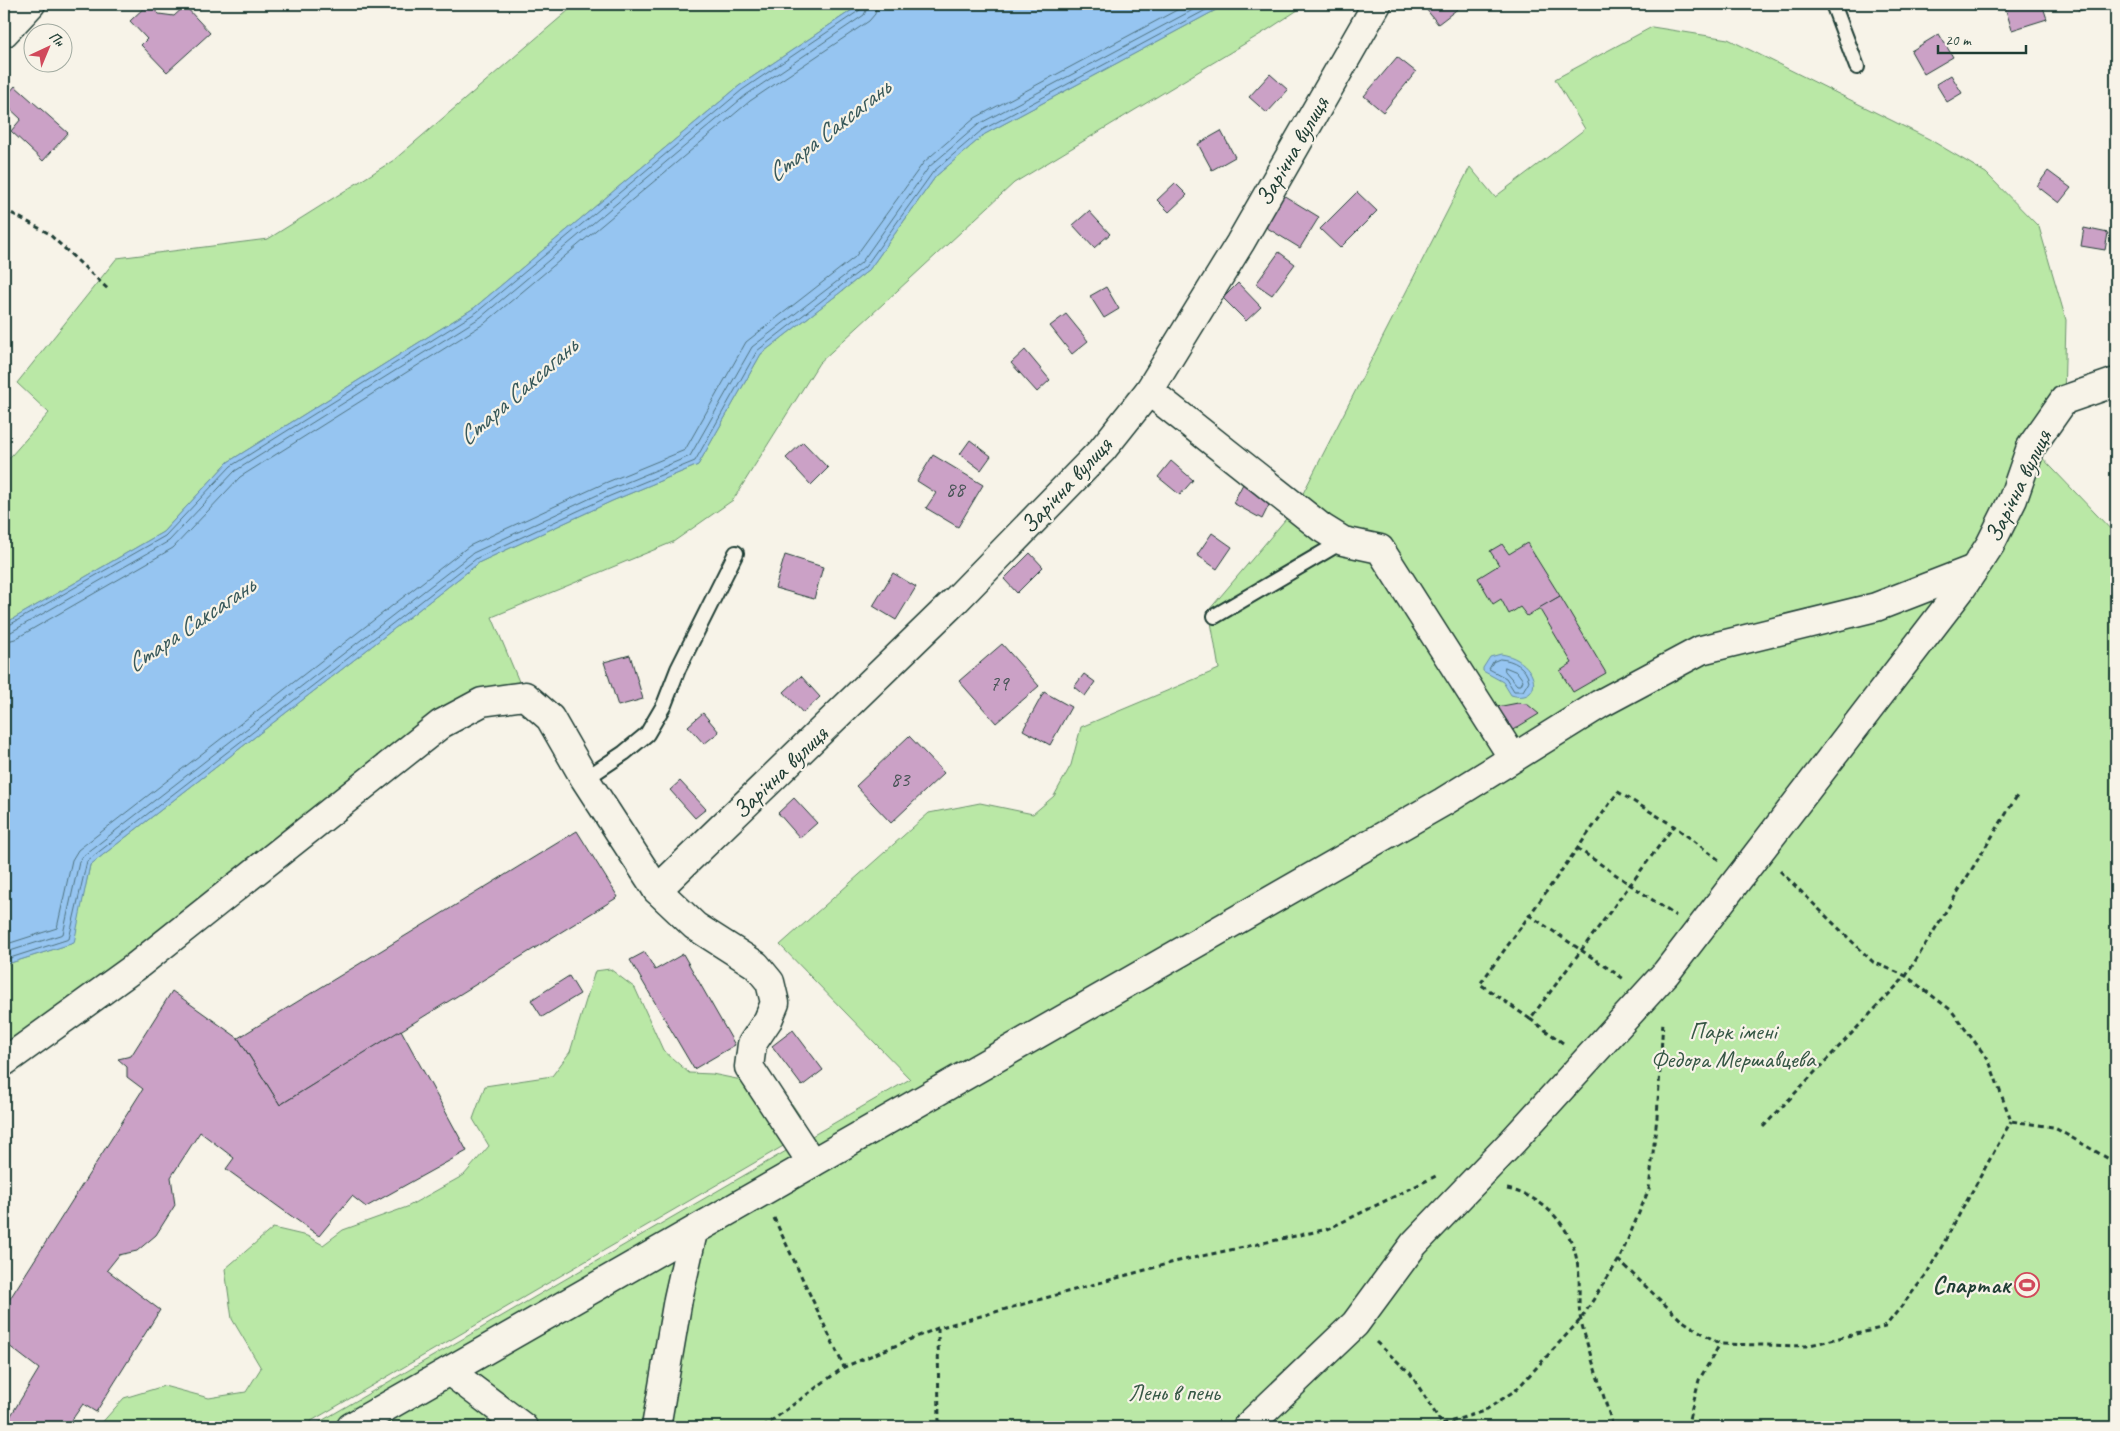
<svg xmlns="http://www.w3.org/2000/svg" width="2120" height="1431" font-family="Caveat,sans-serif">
	<rect width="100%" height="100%" fill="#f7f3e8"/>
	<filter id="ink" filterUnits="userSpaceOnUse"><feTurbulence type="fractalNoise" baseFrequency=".02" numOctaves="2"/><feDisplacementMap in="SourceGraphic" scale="10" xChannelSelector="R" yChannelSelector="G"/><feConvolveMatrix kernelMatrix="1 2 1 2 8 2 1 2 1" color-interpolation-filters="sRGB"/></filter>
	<g filter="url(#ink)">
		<g fill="#bae8a6" stroke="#6c926d">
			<path d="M 576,4 L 861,4 L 739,86 L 474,308 L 228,462 L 163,532 L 4,624 L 4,464 L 49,413 L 17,383 L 117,258 L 268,239 L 394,160 Z"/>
			<path d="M 1227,4 L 1307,4 L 1269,29 L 1014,183 L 819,363 L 733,500 L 673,542 L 492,617 L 525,696 L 482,702 L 4,1062 L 4,965 L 73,943 L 90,865 L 480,562 L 612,501 L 698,465 L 761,354 L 869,270 L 936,176 L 985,134 Z"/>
			<path d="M 1652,27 L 1728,39 L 1929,139 L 1986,173 L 2039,227 L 2066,320 L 2064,400 L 2032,447 L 2116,535 L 2116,1427 L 311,1427 L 910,1079 L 780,945 L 929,813 L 980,803 L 1033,814 L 1054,796 L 1071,765 L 1081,727 L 1219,669 L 1209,610 L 1296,507 L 1470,167 L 1495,197 L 1585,129 L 1555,79 Z"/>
			<path d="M 610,969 L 635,988 L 663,1050 L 689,1073 L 712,1074 L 771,1086 L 792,1104 L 800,1116 L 785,1145 L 301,1427 L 98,1427 L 124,1398 L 164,1386 L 209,1398 L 246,1392 L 261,1368 L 232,1319 L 225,1269 L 273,1228 L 307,1236 L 323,1245 L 343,1230 L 407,1207 L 464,1175 L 489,1146 L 473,1119 L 485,1086 L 552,1076 L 570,1052 L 595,971 Z"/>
		</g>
		<g fill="#96c5f1" stroke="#668fa5">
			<path d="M 861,4 L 1227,4 L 985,134 L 936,176 L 869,270 L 761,354 L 698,465 L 612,501 L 480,562 L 90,865 L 74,943 L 4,965 L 4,624 L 163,532 L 228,462 L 474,308 L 739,86 Z"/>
			<path d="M 1501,654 C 1540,660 1545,705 1511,695 L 1503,682 L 1483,671 L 1483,668 L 1490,657 Z"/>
		</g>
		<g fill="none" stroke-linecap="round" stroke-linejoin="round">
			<g stroke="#4f7380" stroke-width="1">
				<path d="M 4,628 L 165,536 L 231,466 L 477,312 L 742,90 L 860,10 L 863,4"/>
				<path d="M 4,634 L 11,632 L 169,541 L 235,471 L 481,317 L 746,95 L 864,15 L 869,4"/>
				<path d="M 4,642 L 15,639 L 173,548 L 240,477 L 485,323 L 750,101 L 869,21 L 875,14 L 877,4"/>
				<path d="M 1500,659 C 1514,660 1526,667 1529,681 L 1523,691 L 1514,691 L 1506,678 L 1489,669 L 1493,662 Z"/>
				<path d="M 1505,667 L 1517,672 L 1523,680 L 1521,685 L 1517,685 L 1505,671 Z"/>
				<path d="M 4,945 L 57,928 L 72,860 L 78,850 L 469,546 L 605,483 L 685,450 L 746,342 L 855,257 L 924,162 L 975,118 L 1188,4"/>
				<path d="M 4,953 L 63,934 L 79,862 L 83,856 L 473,553 L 608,490 L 690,456 L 752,347 L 861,263 L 929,167 L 979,124 L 1204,4"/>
				<path d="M 4,960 L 69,939 L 87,861 L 477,558 L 610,496 L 695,461 L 757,351 L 865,267 L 933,172 L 982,130 L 1217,4"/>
			</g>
		</g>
		<g fill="#cba1c6" stroke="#1f3d34">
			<path d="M 148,4 L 159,14 L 174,16 L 185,6 L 210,33 L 167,72 L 141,45 L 147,39 L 130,21 Z"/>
			<path d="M 1422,4 L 1464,4 L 1438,24 Z"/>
			<path d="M 2004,4 L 2042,4 L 2047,19 L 2012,30 Z"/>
			<path d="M 2076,4 L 2098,4 L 2079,11 Z"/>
			<path d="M 1939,34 L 1953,57 L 1924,74 L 1911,51 Z"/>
			<path d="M 1397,57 L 1416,72 L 1383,112 L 1364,96 Z"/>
			<path d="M 1270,74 L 1288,90 L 1267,113 L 1249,97 Z"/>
			<path d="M 1951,75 L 1962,93 L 1947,102 L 1936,84 Z"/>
			<path d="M 15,86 L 68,133 L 43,161 L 11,131 L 21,119 L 4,103 L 4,99 Z"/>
			<path d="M 1221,131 L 1235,157 L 1212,170 L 1198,144 Z"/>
			<path d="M 2048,171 L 2071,188 L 2059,203 L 2037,186 Z"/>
			<path d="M 1175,183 L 1187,195 L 1169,212 L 1157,200 Z"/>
			<path d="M 1278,192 L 1319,217 L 1300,248 L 1259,223 Z"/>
			<path d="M 1357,192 L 1377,211 L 1340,248 L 1320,229 Z"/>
			<path d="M 1089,211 L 1110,234 L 1094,248 L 1073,225 Z"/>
			<path d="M 2084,228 L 2108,233 L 2105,250 L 2081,246 Z"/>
			<path d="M 1279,252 L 1295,264 L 1272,295 L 1256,284 Z"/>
			<path d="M 1238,283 L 1261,307 L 1246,321 L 1223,298 Z"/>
			<path d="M 1106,287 L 1119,309 L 1104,318 L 1090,296 Z"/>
			<path d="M 1066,314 L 1088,341 L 1072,354 L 1050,326 Z"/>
			<path d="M 1025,350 L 1050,380 L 1037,392 L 1011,363 Z"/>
			<path d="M 970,440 L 991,456 L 981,470 L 960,454 Z"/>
			<path d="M 803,442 L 828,468 L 811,485 L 786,458 Z"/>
			<path d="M 933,455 L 983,485 L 958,527 L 926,508 L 936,493 L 917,481 Z"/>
			<path d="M 1171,461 L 1193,480 L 1180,495 L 1158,477 Z"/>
			<path d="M 1244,482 L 1273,497 L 1262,519 L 1233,503 Z"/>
			<path d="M 1212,533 L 1232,547 L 1217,569 L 1197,555 Z"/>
			<path d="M 1527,543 L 1560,596 L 1527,616 L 1520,607 L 1509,614 L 1501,599 L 1493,604 L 1478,578 L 1499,565 L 1490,551 L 1502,544 L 1509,554 Z"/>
			<path d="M 1030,553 L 1043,567 L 1017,593 L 1004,579 Z"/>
			<path d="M 785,555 L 823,567 L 814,599 L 775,588 Z"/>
			<path d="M 893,573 L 916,587 L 896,620 L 873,606 Z"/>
			<path d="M 1560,596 L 1606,673 L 1573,692 L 1560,671 L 1572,663 L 1539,608 Z"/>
			<path d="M 1002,644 L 1039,686 L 996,723 L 959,681 Z"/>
			<path d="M 630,655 L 643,699 L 618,706 L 604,662 Z"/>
			<path d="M 1084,674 L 1095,682 L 1085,696 L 1074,687 Z"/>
			<path d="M 801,676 L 820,697 L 803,713 L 784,692 Z"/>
			<path d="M 1044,692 L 1071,707 L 1050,745 L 1023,730 Z"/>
			<path d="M 1518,703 L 1527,704 L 1539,714 L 1511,731 L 1497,707 Z"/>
			<path d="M 703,713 L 719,732 L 704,744 L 688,726 Z"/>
			<path d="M 909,736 L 944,773 L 891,823 L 856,786 Z"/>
			<path d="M 680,781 L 706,809 L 695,818 L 670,790 Z"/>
			<path d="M 794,798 L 817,823 L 800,838 L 778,813 Z"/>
			<path d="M 577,831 L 618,897 L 280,1105 L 238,1038 Z"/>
			<path d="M 645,952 L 655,970 L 683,954 L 735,1045 L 694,1069 L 630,960 Z"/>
			<path d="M 569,976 L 580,994 L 542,1017 L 531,1000 Z"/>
			<path d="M 172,991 L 238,1038 L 280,1105 L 401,1030 L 467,1151 L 366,1207 L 352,1196 L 319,1236 L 226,1169 L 234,1158 L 200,1132 L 171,1177 L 175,1205 L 156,1235 L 137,1251 L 119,1255 L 107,1270 L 160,1310 L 96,1412 L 83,1404 L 67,1427 L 4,1427 L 39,1369 L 4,1342 L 4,1308 L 143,1089 L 127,1077 L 127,1067 L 118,1059 L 131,1056 Z"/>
			<path d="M 793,1030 L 823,1070 L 802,1086 L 772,1046 Z"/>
		</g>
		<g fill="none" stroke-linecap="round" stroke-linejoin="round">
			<defs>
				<g id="lane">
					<path d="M 1833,4 L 1857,67"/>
					<path d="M 1215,616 L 1343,541"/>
					<path d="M 585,779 L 624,753 L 647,734 L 664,705 L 678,669 L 736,553"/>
				</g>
				<g id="street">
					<path d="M 4,33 L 31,4"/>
					<path d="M 1149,391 L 1322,528 L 1343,541 L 1380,549 L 1513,758"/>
					<path d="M 657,890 L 956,600 L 1102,450 L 1149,391 L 1240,243 L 1377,4"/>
					<path d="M 4,1062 L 134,968 L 441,724 L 482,702 L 525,696 L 550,718 L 585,779 L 657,890 L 695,926 L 756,965 L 770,982 L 775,1003 L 768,1020 L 752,1044 L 749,1067 L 812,1163"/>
					<path d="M 449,1371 L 523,1427"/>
					<path d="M 351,1427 L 1443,802 L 1600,704 L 1701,650 L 1876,607 L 1974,569"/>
					<path d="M 656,1427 L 678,1299 L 693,1232"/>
					<path d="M 1247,1427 L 1355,1324 L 1414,1244 L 1513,1141 L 1666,973 L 1961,589 L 1990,545 L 2013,499 L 2031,447 L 2064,400 L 2116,382"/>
				</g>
			</defs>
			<use href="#lane" stroke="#1f3d34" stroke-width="18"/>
			<use href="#street" stroke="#1f3d34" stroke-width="31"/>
			<g stroke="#1f3d34" stroke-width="3" stroke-dasharray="5 4" stroke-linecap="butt">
				<path d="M 4,209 L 48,233 L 110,291"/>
				<path d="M 1577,848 L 1676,916"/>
				<path d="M 1780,871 L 1873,962 L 1906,976 L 1951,1010 L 1989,1061 L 2011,1121 L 2053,1127 L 2116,1163"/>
				<path d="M 1529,915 L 1624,979"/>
				<path d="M 1530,1019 L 1480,984 L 1618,792 L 1674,826 L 1719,860"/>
				<path d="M 1563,1043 L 1530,1019 L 1674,826"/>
				<path d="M 1763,1127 L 1906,976 L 2017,796"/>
				<path d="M 1507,1189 C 1546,1197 1574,1229 1578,1268 C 1581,1285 1577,1304 1581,1321 C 1590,1357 1603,1392 1613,1427"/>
				<path d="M 774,1218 L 844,1367"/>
				<path d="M 1618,1260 L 1681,1320 L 1720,1344 L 1806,1346 L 1885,1327 L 1926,1275 L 2011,1121"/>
				<path d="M 938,1328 L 939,1427"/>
				<path d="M 1376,1342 L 1410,1373 L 1442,1424"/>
				<path d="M 763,1427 L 844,1367 L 938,1328 L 1174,1262 L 1328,1229 L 1438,1175"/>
				<path d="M 1434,1427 L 1484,1411 L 1516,1390 L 1581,1319 L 1620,1258 L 1649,1189 L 1657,1117 L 1663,1021"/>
				<path d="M 1687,1427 L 1699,1380 L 1720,1344"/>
			</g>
			<use href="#lane" stroke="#f7f3e8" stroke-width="14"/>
			<use href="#street" stroke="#f7f3e8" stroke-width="28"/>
		</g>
	</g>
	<defs>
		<symbol id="stadium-ring" viewBox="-11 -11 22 22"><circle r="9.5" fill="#f7f3e8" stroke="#d1495b" stroke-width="1.5"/><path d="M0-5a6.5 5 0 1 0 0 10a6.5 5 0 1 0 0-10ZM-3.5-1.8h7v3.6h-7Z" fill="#d1495b"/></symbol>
	</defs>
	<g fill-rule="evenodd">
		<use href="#stadium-ring" x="2013" y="1271" width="28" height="28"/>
	</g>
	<g text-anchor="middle" stroke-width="4.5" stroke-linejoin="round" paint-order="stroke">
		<g font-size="21" fill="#4a5658">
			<text x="955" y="496">88</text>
			<text x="999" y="690">79</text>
			<text x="900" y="786">83</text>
		</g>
		<g font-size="24" fill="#1f3d34" stroke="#f7f3e8">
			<text transform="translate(1292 151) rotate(-60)" y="8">Зарічна вулиця</text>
			<text transform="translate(1066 485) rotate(-47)" y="8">Зарічна вулиця</text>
			<text transform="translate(2018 486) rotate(-64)" y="8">Зарічна вулиця</text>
			<text transform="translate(780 772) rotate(-44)" y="8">Зарічна вулиця</text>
		</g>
		<g font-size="24" fill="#365745" stroke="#f7f3e8">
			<text x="1733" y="1039">Парк імені<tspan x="1733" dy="28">Федора Мершавцева</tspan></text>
			<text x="1174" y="1400">Лень в пень</text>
		</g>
		<g font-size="24" font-weight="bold" fill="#1f3d34" stroke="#f7f3e8" text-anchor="end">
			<text x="2010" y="1293">Спартак</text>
		</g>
		<g font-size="25" font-style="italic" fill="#37585a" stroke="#f7f3e8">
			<text transform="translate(828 130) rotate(-38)" y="9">Стара Саксагань</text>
			<text transform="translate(517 391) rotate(-41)" y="9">Стара Саксагань</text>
			<text transform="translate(190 624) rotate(-34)" y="9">Стара Саксагань</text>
		</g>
	</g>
	<rect width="2120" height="1431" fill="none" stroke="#f7f3e8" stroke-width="20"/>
	<rect x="10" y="10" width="2100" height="1411" fill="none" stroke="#1f3d34" stroke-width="2" filter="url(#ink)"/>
	<g transform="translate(48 48) rotate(44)"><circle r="24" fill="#f7f3e8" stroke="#a1aaa0"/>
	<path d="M0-4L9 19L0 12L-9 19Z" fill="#d1495b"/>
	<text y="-8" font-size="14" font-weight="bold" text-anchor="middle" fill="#1f3d34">Пн</text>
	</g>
	<path d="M1938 45v8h88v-8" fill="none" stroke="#1f3d34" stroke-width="2.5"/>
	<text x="1945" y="45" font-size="15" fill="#1f3d34" stroke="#f7f3e8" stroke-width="4" paint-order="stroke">20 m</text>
</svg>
